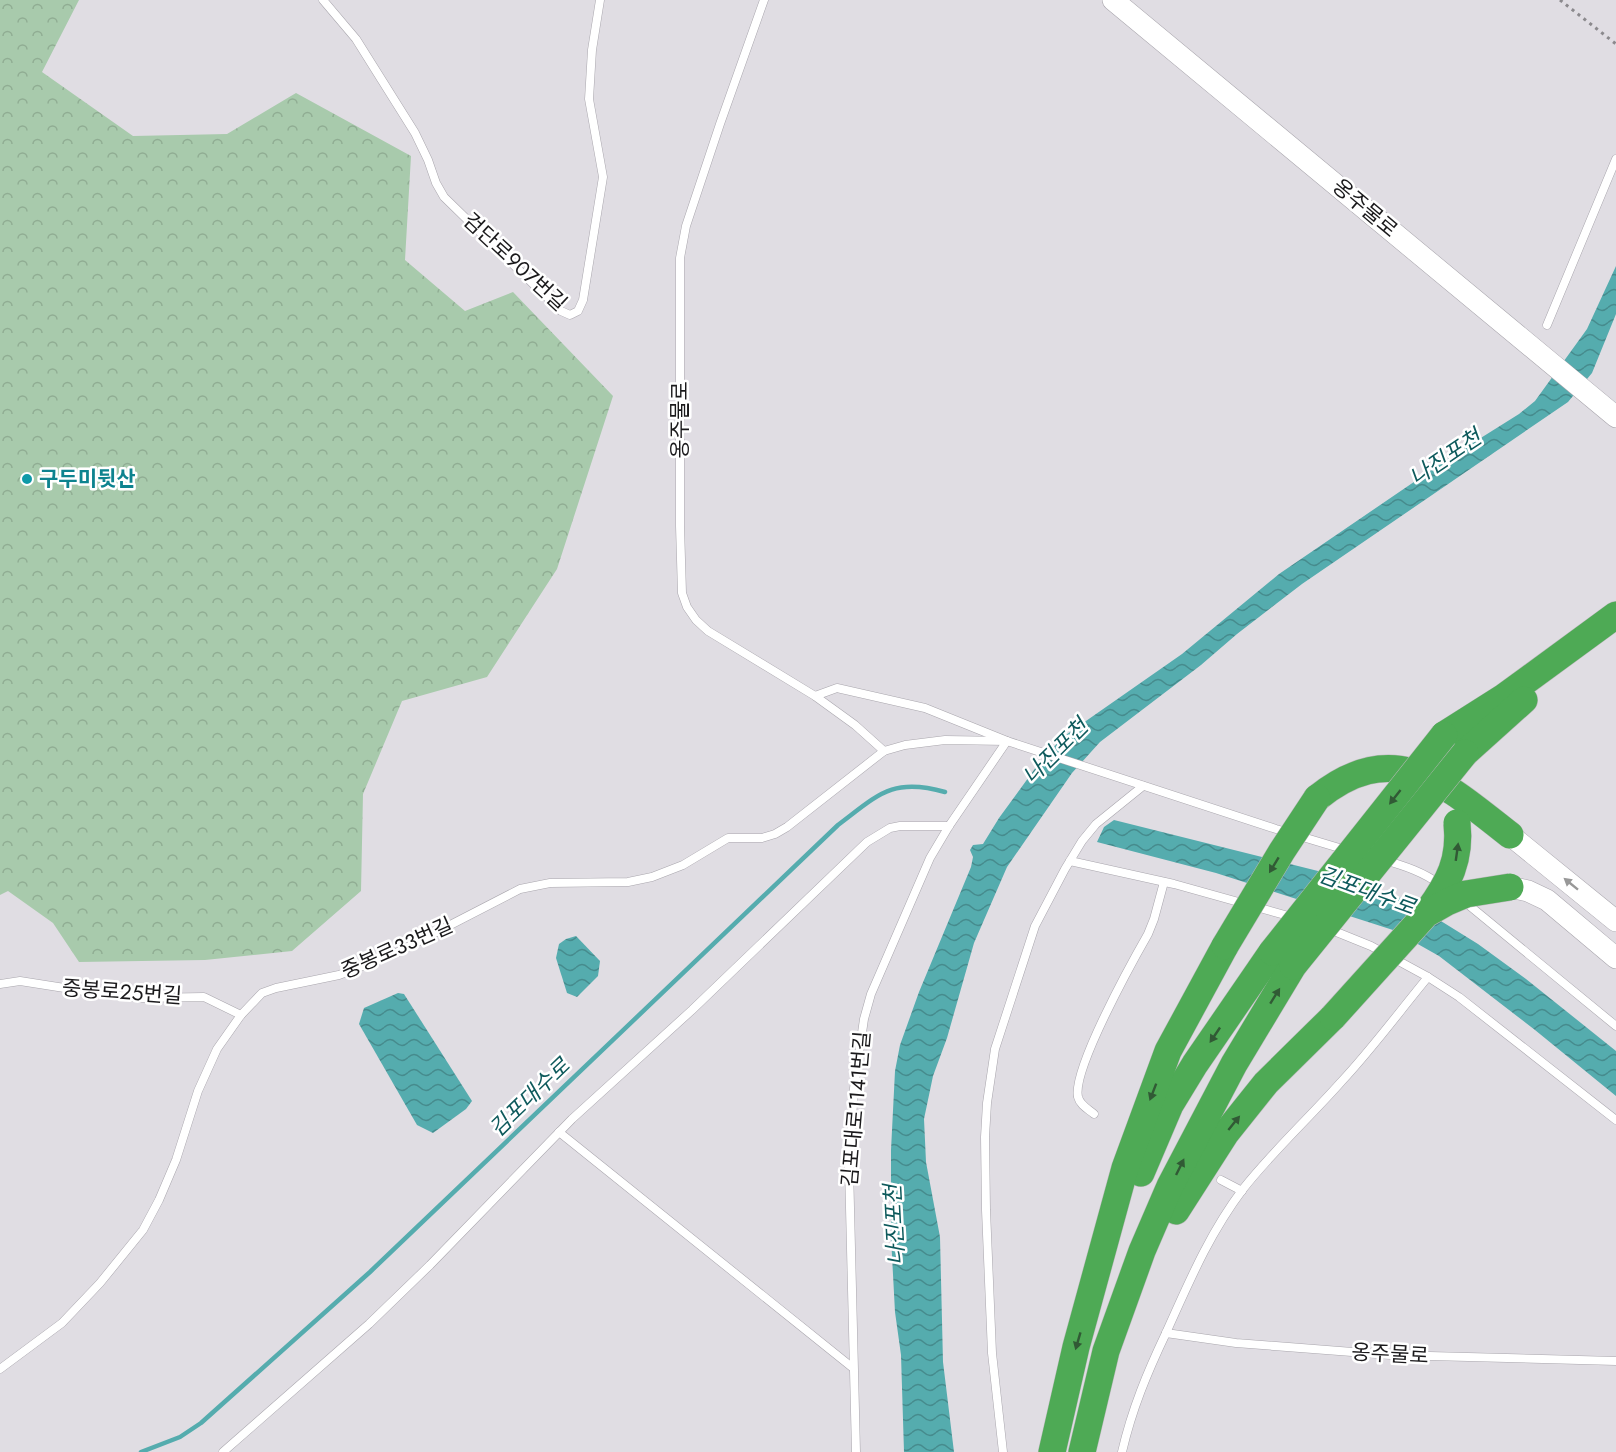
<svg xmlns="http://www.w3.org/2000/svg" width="1616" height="1452" font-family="Jost,'Noto Sans KR',sans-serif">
	<defs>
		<pattern id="forest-crowns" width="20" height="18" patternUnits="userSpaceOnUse" patternTransform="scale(1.5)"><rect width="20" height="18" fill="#a8caac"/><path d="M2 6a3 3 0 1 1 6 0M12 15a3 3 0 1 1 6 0" fill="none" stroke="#90ad93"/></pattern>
		<pattern id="water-waves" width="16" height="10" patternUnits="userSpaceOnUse" patternTransform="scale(1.5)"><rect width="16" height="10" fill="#55acae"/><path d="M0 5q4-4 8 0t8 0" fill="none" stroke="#468b8d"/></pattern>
	</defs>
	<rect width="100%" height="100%" fill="#e0dde3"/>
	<path fill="url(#forest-crowns)" d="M 0,0 L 79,0 L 42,72 L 133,136 L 227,134 L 296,93 L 411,156 L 405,260 L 465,311 L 513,292 L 613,396 L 557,569 L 487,677 L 402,701 L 363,794 L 361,891 L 292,951 L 205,960 L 79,962 L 53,923 L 8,891 L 0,895 Z"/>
	<g fill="url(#water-waves)">
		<path d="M 1616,266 L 1616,314 L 1592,373 L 1568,402 L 1302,584 L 1237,634 L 1201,665 L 1100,742 L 1072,773 L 1007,867 L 974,943 L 947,1038 L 933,1076 L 924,1119 L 926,1162 L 940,1237 L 943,1362 L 954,1452 L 904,1452 L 901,1355 L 895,1312 L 891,1237 L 891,1150 L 895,1071 L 900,1045 L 919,992 L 971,867 L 973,857 L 970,850 L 973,845 L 983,844 L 999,818 L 1039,763 L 1063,737 L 1182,654 L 1279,574 L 1452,456 L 1519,414 L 1535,401 L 1587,329 Z"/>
		<path d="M 1114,820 L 1326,873 L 1407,900 L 1478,944 L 1526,979 L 1616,1051 L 1616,1096 L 1535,1030 L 1439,956 L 1393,930 L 1216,873 L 1097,842 L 1104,827 Z"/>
		<path d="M 576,936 L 600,961 L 598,976 L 577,997 L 567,993 L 556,958 L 559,944 L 566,939 Z"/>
		<path d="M 398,993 L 404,994 L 472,1101 L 466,1109 L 433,1133 L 417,1125 L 359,1024 L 364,1008 Z"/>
	</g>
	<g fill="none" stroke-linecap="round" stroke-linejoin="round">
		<path stroke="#55acae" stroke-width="4.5" d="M 141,1452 L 180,1437 L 201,1423 L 370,1272 L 838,825 C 878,795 892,777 945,792"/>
		<defs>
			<g id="lane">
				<path d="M 323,0 L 356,39 L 415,133 L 428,160 L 436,183 L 444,197 L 561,311 L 570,315 L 578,311 L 583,300 L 603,177 L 589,99 L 592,50 L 600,0"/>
				<path d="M 764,0 L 720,124 L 686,226 L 680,258 L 680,526 L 682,593 L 687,607 L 696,620 L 708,631 L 815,696 L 855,725 L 884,751"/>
				<path d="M 1547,325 L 1616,159"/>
				<path d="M 815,696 L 837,688 L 925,708 L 1007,741 L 949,826 L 930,858 L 871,994 L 864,1019 L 854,1088 L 849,1167 L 856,1452"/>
				<path d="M 1384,860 C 1405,866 1423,872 1441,885"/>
				<path d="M 1070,861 L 1174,884 L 1292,917"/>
				<path d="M 1465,902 L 1616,1026"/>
				<path d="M 1329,929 L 1371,946 L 1428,977 L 1459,997 L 1616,1120"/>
				<path d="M 0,984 L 20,981 L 109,995 L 143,998 L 204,997 L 241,1015"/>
				<path d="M 1094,1114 C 1088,1109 1080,1105 1078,1097 C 1072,1070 1132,962 1148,934 L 1154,919 L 1164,882"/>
				<path d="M 559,1132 L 853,1368"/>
				<path d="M 1221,1180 L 1242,1191"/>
				<path d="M 1166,1333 L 1236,1343 L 1391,1355 L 1616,1361"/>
				<path d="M 0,1369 L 62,1323 L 100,1283 L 143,1230 L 159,1200 L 176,1160 L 198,1091 L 217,1049 L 241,1015 L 262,993 L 276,988 L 339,975 L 394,954 L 520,889 L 550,883 L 628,882 L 652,877 L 683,865 L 728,838 L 762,838 L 775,834 L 787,827 L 884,751 L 905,745 L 945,740 L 1007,741 L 1276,829 L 1346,850"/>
				<path d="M 223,1452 L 369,1324 L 430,1265 L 572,1119 L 692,1010 L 867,842 L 890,828 L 900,826 L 949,826"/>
				<path d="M 1003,1452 L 992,1353 L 986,1210 L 985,1137 L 987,1103 L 995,1049 L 1035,926 L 1065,869 L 1082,841 L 1096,824 L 1143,786"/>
				<path d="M 1122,1452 C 1132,1409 1147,1373 1166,1333 C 1189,1282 1209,1234 1243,1189 C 1273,1151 1309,1118 1341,1082 C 1372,1049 1399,1012 1428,977"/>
			</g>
			<g id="secondary">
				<path d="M 1113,0 L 1616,417"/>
				<path d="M 1510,835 L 1616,921"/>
				<path d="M 1510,887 L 1528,891 L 1547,900 L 1616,958"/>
			</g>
			<g id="highway">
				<path d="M 1444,735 L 1504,697 L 1616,615"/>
				<path d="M 1465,753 L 1524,700"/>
				<path d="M 1317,798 C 1395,735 1446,785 1510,835"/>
				<path d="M 1141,1173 L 1170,1105 L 1195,1064 L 1272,952"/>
				<path d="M 1176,1211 L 1226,1133 L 1266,1083 L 1333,1017"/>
				<path d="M 1052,1452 L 1076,1347 L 1125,1168 L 1168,1051 L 1225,946"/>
				<path d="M 1082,1452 L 1106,1351 L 1142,1251 L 1170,1186 L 1234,1064 L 1293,966"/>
			</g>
		</defs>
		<use href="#lane" stroke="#a9a6ad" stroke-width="9"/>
		<use href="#secondary" stroke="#a9a6ad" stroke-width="22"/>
		<use href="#highway" stroke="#bababb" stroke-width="28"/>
		<path stroke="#8b898d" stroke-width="3" stroke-dasharray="3 4.5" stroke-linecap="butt" d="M 1560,0 L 1616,44"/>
		<use href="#lane" stroke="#fff" stroke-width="8"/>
		<use href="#secondary" stroke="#fff" stroke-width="21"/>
		<use href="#highway" stroke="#4eaa55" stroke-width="27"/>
		<defs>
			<g id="highway-bridge">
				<path d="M 1428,911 C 1449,882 1461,860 1457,823"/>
				<path d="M 1225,946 L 1282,851 L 1317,798"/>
				<path d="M 1272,952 L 1444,735"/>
				<path d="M 1293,966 L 1465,753"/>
				<path d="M 1333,1017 L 1426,914 L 1447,902 L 1466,894 L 1510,887"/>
			</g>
		</defs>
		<use href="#highway-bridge" stroke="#bababb" stroke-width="28" stroke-linecap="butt"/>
		<use href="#highway-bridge" stroke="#4eaa55" stroke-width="27"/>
	</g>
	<defs><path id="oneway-solid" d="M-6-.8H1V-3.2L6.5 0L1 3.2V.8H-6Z" transform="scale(1.5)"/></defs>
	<g fill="#315a35">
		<use href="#oneway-solid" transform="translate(1395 797) rotate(128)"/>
		<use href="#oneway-solid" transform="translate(1457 852) rotate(-82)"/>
		<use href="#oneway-solid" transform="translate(1274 865) rotate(121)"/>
		<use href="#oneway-solid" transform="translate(1275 996) rotate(-58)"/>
		<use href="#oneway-solid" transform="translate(1215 1035) rotate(124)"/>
		<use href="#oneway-solid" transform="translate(1153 1092) rotate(111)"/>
		<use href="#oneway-solid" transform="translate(1234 1123) rotate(-51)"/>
		<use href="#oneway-solid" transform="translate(1180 1167) rotate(-64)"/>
		<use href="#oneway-solid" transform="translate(1078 1341) rotate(106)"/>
	</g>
	<use fill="#989898" href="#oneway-solid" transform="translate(1571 884) rotate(-141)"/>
	<circle fill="#0f9aa8" stroke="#fff" stroke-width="2" cx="27" cy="479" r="6"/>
	<g text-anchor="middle" stroke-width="5" stroke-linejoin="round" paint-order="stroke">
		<g font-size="21" fill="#1a191b" stroke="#fff">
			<text transform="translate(1365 208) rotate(40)" y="7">옹주물로</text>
			<text transform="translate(515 262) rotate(43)" y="7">검단로907번길</text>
			<text transform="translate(680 420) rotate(-90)" y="7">옹주물로</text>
			<text transform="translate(397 948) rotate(-24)" y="7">중봉로33번길</text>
			<text transform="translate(122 992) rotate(4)" y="7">중봉로25번길</text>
			<text transform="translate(856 1109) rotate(-85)" y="7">김포대로1141번길</text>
			<text transform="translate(1390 1354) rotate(3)" y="7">옹주물로</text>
		</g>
		<g font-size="21" font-weight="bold" fill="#0d838f" stroke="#fff" text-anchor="start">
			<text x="39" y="486">구두미뒷산</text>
		</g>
		<g font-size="22" font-style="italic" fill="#0e5a5c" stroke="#fff">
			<text transform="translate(1445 457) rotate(-34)" y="8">나진포천</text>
			<text transform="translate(1055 751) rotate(-45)" y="8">나진포천</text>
			<text transform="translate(1367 890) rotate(20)" y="8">김포대수로</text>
			<text transform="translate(529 1097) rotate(-44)" y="8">김포대수로</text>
			<text transform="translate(894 1225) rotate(-93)" y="8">나진포천</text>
		</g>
	</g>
</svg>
